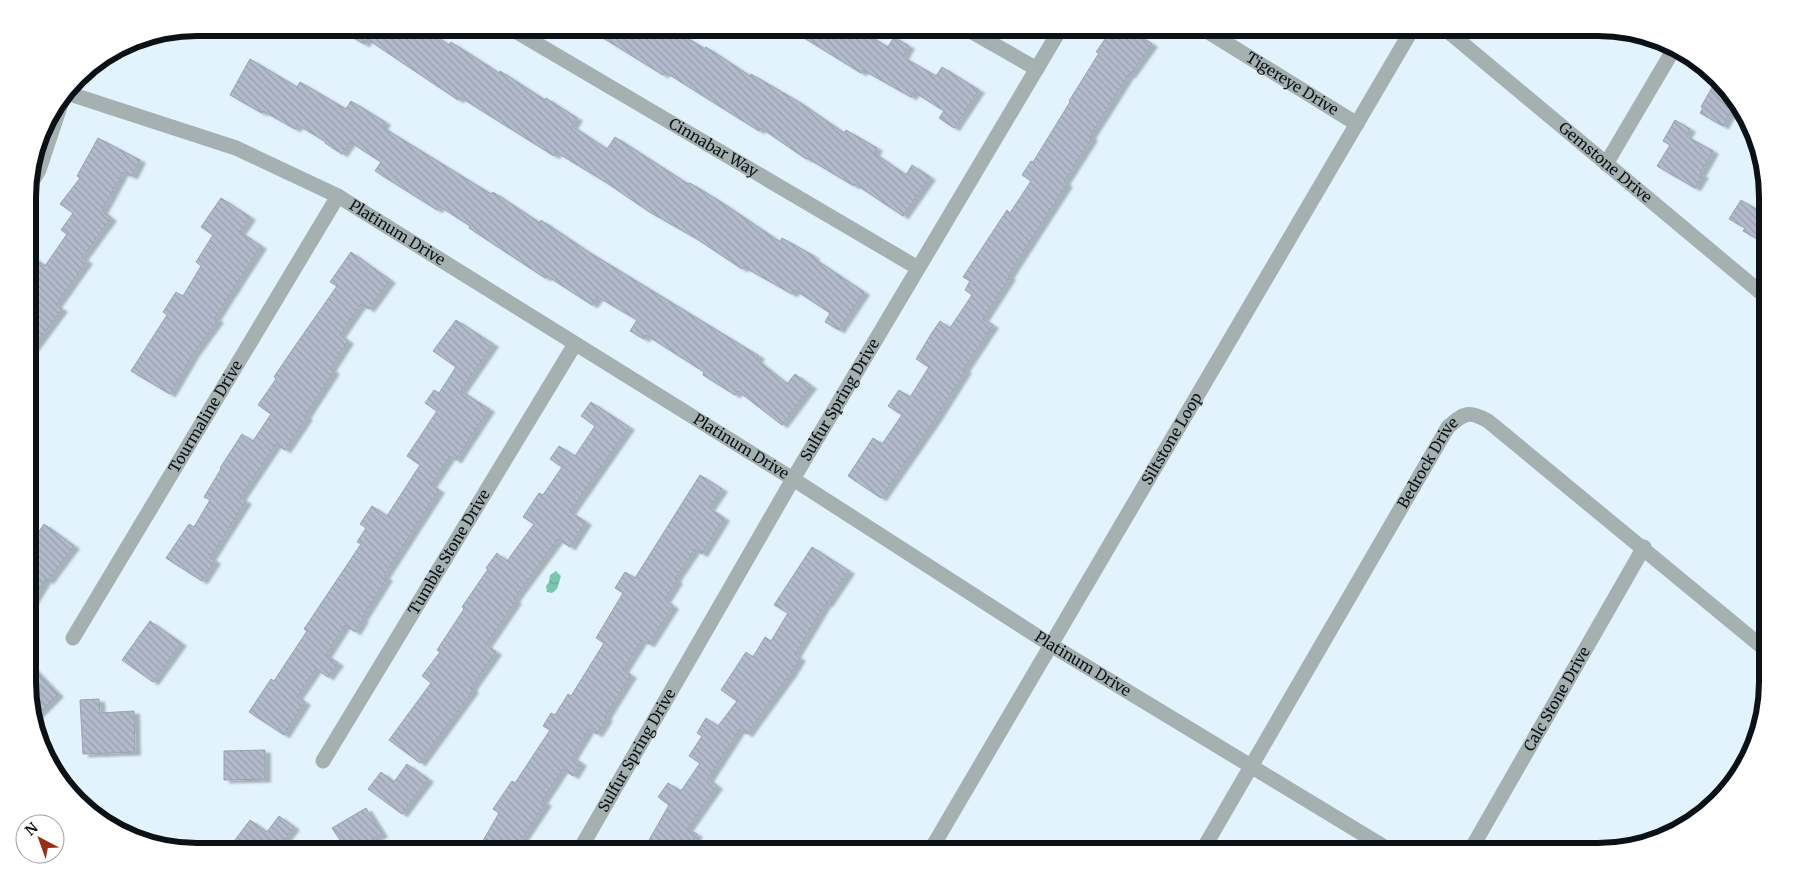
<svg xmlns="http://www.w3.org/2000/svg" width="1795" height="879" font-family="Merriweather,serif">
	<defs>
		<pattern id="water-waves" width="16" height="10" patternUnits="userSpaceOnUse" patternTransform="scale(1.25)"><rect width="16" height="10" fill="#78c8af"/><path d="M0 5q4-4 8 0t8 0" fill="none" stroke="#66ab96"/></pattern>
		<pattern id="building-back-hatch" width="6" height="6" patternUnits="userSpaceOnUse" patternTransform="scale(1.25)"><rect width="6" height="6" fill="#b2bacc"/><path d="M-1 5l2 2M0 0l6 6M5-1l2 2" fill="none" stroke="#989fae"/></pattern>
		<filter id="shadow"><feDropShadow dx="5.5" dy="3" stdDeviation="1" flood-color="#0004"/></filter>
	</defs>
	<rect width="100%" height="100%" fill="#e3f3fd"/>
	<path fill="url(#water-waves)" d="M 556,571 L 561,576 L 557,589 L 552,593 L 547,592 L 546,586 L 549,582 L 550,575 Z"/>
	<g fill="url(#building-back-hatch)" stroke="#99a1b3" filter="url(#shadow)">
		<path d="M 337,28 L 424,28 L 449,45 L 451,42 L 499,73 L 500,71 L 545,100 L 546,98 L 577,118 L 572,126 L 607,149 L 615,137 L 688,184 L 690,183 L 721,202 L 780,242 L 782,238 L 814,256 L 813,258 L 864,292 L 839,330 L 825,322 L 830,313 L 795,290 L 792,294 L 744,267 L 742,269 L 697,239 L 648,211 L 607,183 L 556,152 L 554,156 L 460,97 L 458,100 L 367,39 L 364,44 Z"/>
		<path d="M 587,28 L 671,28 L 705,49 L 706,47 L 750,76 L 751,74 L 799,102 L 844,133 L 846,130 L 877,148 L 874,153 L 906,175 L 912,165 L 930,177 L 903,216 L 855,184 L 854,186 L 807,158 L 806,159 L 761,128 L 759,131 L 665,72 L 663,75 Z"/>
		<path d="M 788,28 L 856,28 L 888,47 L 894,37 L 909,46 L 903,57 L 936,76 L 942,67 L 979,90 L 954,128 L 939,118 L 944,111 L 914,92 L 911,97 L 863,70 L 861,73 Z"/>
		<path d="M 1113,28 L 1127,28 L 1152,44 L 1130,75 L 1129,74 L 1090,136 L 1092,138 L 1064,182 L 1067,184 L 1008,276 L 1010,277 L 983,319 L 993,325 L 964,369 L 966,370 L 936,418 L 881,498 L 848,476 L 873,438 L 882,444 L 902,415 L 888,406 L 899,390 L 910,397 L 929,367 L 916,359 L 931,334 L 940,321 L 950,328 L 972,295 L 965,290 L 970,281 L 963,277 L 1007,210 L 1010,213 L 1031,181 L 1022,175 L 1031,161 L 1033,162 L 1070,102 L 1069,101 L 1099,53 L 1096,52 Z"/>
		<path d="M 250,59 L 297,87 L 300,82 L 346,109 L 351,101 L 385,122 L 382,127 L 491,194 L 493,192 L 540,223 L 541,220 L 587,251 L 759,356 L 757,360 L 787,384 L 795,374 L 811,386 L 782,425 L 738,391 L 735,395 L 703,375 L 704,372 L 646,335 L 644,339 L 630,331 L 637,320 L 598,297 L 592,305 L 547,276 L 545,278 L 469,228 L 470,226 L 439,206 L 437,210 L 375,171 L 381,162 L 350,142 L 342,154 L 325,143 L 326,142 L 298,125 L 295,129 L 263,111 L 262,113 L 230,95 Z"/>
		<path d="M 1715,82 L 1737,101 L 1723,126 L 1700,113 L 1703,108 L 1701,107 Z"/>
		<path d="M 1675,120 L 1690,129 L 1686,136 L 1713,151 L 1700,174 L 1703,175 L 1695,188 L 1657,166 L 1670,145 L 1663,141 Z"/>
		<path d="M 98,138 L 140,160 L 132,176 L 123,172 L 102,211 L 111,218 L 82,258 L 87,261 L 56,305 L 62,309 L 28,355 L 28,254 L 45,266 L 67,234 L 61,230 L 73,213 L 60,204 L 80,178 L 77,176 Z"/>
		<path d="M 1766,191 L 1766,244 L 1743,231 L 1745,228 L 1729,219 L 1741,200 L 1756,209 Z"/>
		<path d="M 221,198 L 250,217 L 240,232 L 261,246 L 215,318 L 218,320 L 194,353 L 170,394 L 131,371 L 167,315 L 163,312 L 176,292 L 183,296 L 201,266 L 196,262 L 213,235 L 201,227 Z"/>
		<path d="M 351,252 L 390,280 L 369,309 L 361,304 L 340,335 L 348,341 L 330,369 L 334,371 L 305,416 L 307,417 L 285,450 L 276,444 L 240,498 L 246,501 L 210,558 L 215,561 L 202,581 L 166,558 L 189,524 L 194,527 L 210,500 L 204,497 L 221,469 L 220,468 L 242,434 L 253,441 L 271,414 L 258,405 L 276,379 L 274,377 L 295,346 L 337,286 L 330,282 Z"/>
		<path d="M 456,320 L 493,344 L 461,391 L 489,409 L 456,460 L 450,456 L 431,485 L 439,490 L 384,576 L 387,578 L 362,618 L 363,619 L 355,632 L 345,625 L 326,655 L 338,663 L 328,677 L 316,669 L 297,697 L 305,702 L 284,735 L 249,712 L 271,679 L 274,681 L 307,631 L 304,629 L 361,544 L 357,542 L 366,528 L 360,524 L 372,506 L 387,516 L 420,465 L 407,456 L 437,411 L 425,403 L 434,390 L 439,393 L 456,367 L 433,351 Z"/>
		<path d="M 591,402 L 629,427 L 570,512 L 586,522 L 570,547 L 558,539 L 514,599 L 516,601 L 486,645 L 496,652 L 471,688 L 473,690 L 420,763 L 389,740 L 431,683 L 422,676 L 440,652 L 437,650 L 464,609 L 462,607 L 488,569 L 486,568 L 497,553 L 507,561 L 534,524 L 523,517 L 539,493 L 543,495 L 562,467 L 550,459 L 559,446 L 575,456 L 595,426 L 581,416 Z"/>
		<path d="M 700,475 L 722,489 L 709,508 L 724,518 L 702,554 L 695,549 L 675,579 L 677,581 L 665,600 L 673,606 L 649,644 L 642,640 L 623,670 L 631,675 L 605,717 L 607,718 L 597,734 L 589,729 L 572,757 L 581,763 L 573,776 L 563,769 L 542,801 L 546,803 L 520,842 L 537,851 L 477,851 L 499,813 L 493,809 L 512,781 L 515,783 L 550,730 L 543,726 L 551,713 L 555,715 L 568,694 L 571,696 L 604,643 L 596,638 L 623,593 L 615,588 L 625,572 L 635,578 Z"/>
		<path d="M 44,524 L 74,546 L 48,581 L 46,579 L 29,607 L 29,546 Z"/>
		<path d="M 812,547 L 849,571 L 827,604 L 826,603 L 795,655 L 800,658 L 791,673 L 747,734 L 740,729 L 708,779 L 717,786 L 687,829 L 697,834 L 687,851 L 653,851 L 645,847 L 669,805 L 658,797 L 668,783 L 681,791 L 700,763 L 689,756 L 702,736 L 697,733 L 706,718 L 718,726 L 737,701 L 721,690 L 746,652 L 753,657 L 765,637 L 771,641 L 788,613 L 774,605 Z"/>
		<path d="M 150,621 L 181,643 L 153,682 L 122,660 Z"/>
		<path d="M 29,664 L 58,694 L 35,717 L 29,704 Z"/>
		<path d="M 99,699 L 100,713 L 134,711 L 135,752 L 83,754 L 80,700 Z"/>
		<path d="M 265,750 L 265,779 L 224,780 L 224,751 Z"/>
		<path d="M 407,764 L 428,779 L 402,814 L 368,789 L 381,772 L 394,782 Z"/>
		<path d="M 366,808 L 382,834 L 354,851 L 347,851 L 332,828 Z"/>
		<path d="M 279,816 L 294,827 L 276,851 L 243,851 L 232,844 L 250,820 L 267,832 Z"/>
	</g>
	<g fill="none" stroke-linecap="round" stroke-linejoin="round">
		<g stroke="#a5b0b1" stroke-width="15">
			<path id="s1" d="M 510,28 L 918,268"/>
			<path d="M 965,28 L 1037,69"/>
			<path id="s2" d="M 1202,28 L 1357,124"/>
			<path id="s3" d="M 1444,28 L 1766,297"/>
			<path id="s4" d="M 67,93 L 236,148 L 338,196 L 793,479 L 1051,645 L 1391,851"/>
			<path d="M 1606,164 L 1675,47"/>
			<path d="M 28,189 L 39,170 L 63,98"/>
			<path id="s5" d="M 73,638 L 338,196"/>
			<path id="s6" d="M 323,761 L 575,344"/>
			<path id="s7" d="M 579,851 L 793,479 L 1061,28"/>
			<path id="s8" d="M 930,851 L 1413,28"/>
			<path id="s9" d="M 1202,851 L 1448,427 C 1464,413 1469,410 1488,421 L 1767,651"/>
			<path id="s10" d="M 1470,851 L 1644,547"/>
		</g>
	</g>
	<g text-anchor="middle" stroke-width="4" stroke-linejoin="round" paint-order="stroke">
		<g font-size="15" fill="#0b1116" stroke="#fff">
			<text dy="5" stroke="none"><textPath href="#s2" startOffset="106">Tigereye Drive</textPath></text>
			<text dy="5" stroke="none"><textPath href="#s1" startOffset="236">Cinnabar Way</textPath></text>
			<text dy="5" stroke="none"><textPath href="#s3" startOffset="210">Gemstone Drive</textPath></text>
			<text dy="5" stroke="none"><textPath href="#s4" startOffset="360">Platinum Drive</textPath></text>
			<text dy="5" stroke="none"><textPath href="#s7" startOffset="521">Sulfur Spring Drive</textPath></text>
			<text dy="5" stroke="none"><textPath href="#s5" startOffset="258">Tourmaline Drive</textPath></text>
			<text dy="5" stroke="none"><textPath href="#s8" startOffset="478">Siltstone Loop</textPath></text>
			<text dy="5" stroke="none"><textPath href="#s4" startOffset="765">Platinum Drive</textPath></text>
			<text dy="5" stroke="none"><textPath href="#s9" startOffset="449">Bedrock Drive</textPath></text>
			<text dy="5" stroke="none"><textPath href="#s6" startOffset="244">Tumble Stone Drive</textPath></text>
			<text dy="5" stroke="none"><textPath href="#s4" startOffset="1170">Platinum Drive</textPath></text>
			<text dy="5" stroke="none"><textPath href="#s10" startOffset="175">Calc Stone Drive</textPath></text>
			<text dy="5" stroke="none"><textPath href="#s7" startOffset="116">Sulfur Spring Drive</textPath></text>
		</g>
	</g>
	<path d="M0 0H1795V879H0ZM197 36H1598A161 161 0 0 1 1759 197V682A161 161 0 0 1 1598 843H197A161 161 0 0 1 36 682V197A161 161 0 0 1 197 36Z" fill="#fff" fill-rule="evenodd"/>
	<path fill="none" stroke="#0b1116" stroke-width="6" d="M197 36H1598A161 161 0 0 1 1759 197V682A161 161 0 0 1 1598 843H197A161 161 0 0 1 36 682V197A161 161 0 0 1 197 36Z"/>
	<g transform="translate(40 839) rotate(319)"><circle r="24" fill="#ffffff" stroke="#9da0a2"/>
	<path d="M0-4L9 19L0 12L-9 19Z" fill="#972e15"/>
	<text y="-8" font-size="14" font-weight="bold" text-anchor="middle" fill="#0b1116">N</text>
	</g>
</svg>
